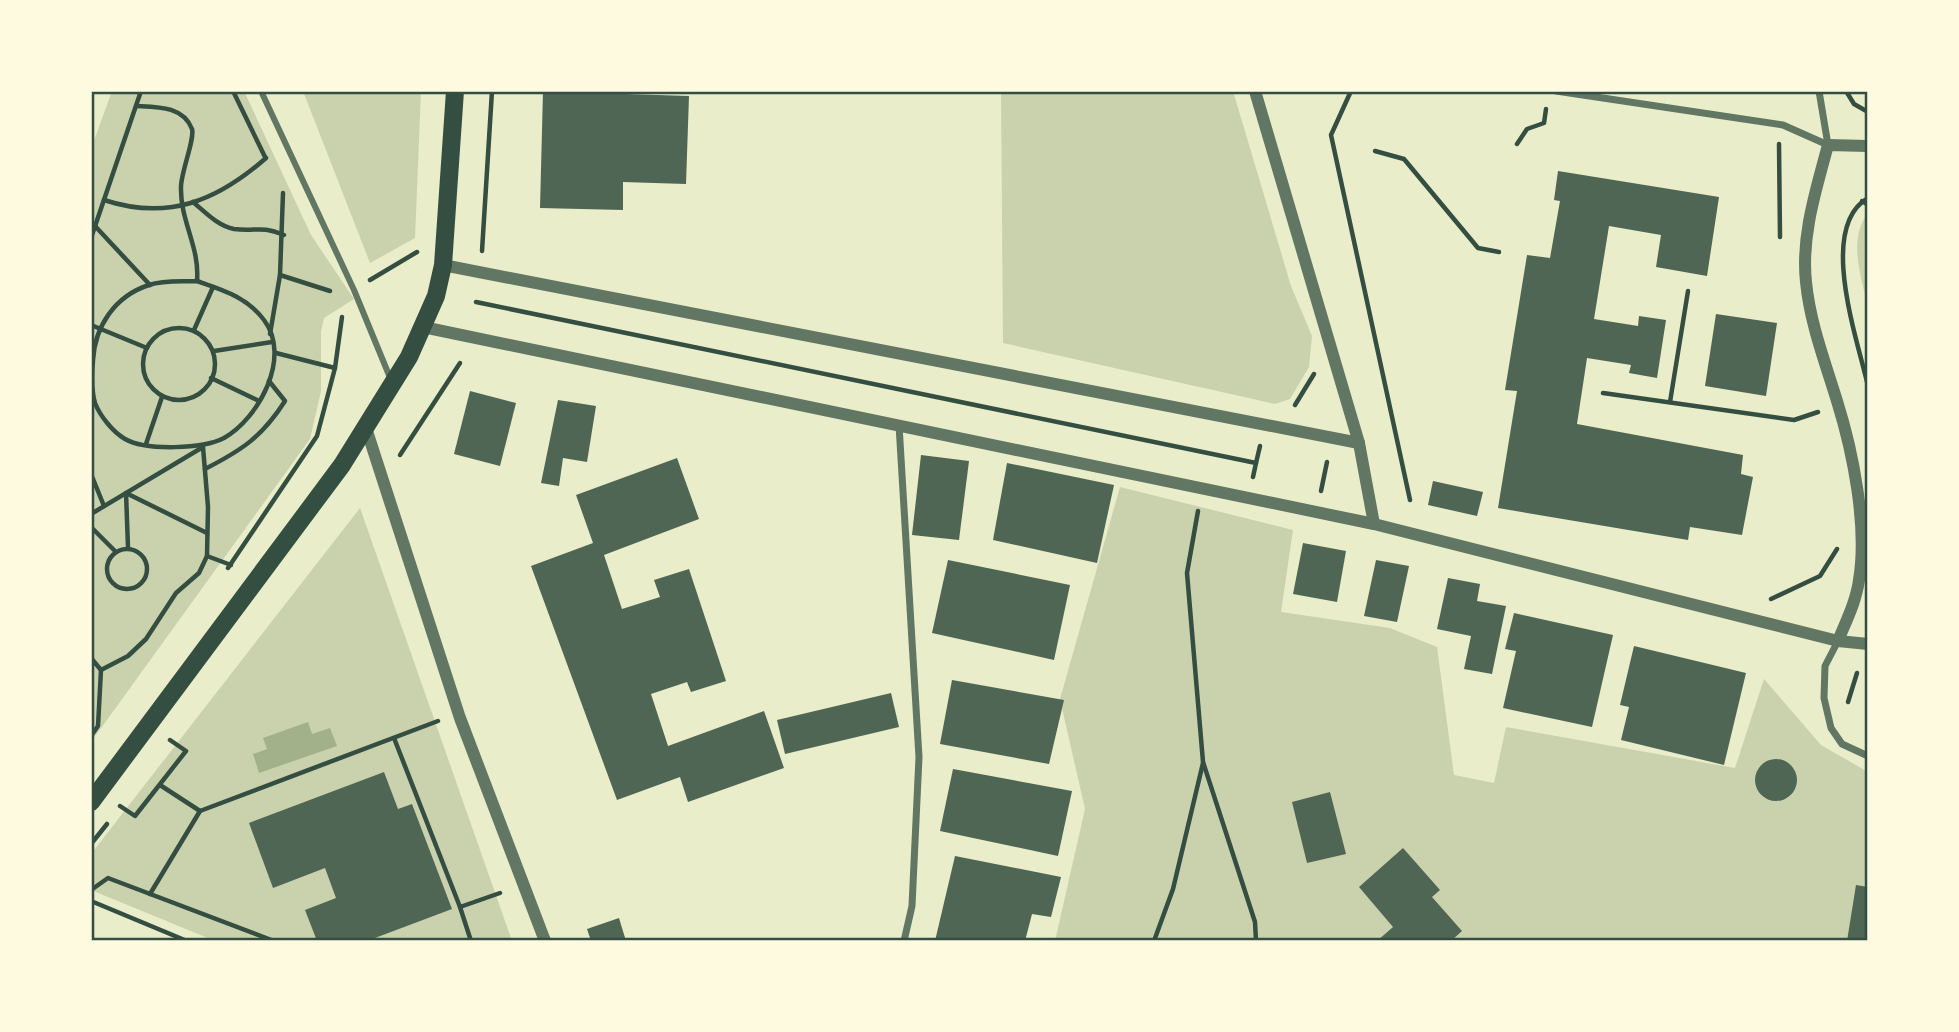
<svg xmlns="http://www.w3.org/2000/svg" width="1959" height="1032" font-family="'Open Sans',sans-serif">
	<rect width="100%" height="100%" fill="#e9edc9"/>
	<g fill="#cad2ad">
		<path d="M 112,91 L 244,91 L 311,235 L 354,299 L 324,318 L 321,332 L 321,391 L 310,439 L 91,742 L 91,149 Z"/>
		<path d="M 303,91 L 421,91 L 415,238 L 370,263 Z"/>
		<path d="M 1001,91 L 1233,91 L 1291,286 L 1312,336 L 1309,367 L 1290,399 L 1275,404 L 1003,343 Z"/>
		<path d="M 1868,213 L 1868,308 C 1862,278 1847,240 1868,213 Z"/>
		<path d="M 1120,487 L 1293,530 L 1281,612 L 1390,628 L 1437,647 L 1454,775 L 1494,783 L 1506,727 L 1735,768 L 1764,679 L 1821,745 L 1868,772 L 1868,941 L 1055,941 L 1085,809 L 1060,699 Z"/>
		<path d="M 360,508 L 512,941 L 215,941 L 91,890 L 91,854 Z"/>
	</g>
	<path fill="#a3b18a" d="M 308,722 L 312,734 L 330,728 L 337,746 L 259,773 L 253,754 L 267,749 L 263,738 Z"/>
	<g fill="#4f6655">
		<path d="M 543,91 L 626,91 L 626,94 L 689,96 L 686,184 L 623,182 L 623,210 L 540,208 Z"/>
		<path d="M 1558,171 L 1719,197 L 1707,276 L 1656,267 L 1661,235 L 1609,226 L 1594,319 L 1638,326 L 1639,316 L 1666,320 L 1657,378 L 1629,373 L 1631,365 L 1587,358 L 1577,424 L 1743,455 L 1741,474 L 1753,477 L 1742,535 L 1690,527 L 1688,540 L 1498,508 L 1517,391 L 1505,390 L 1527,255 L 1550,258 L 1560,201 L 1554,200 Z"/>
		<path d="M 1716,314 L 1777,323 L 1766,396 L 1705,386 Z"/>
		<path d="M 470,391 L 516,403 L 500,466 L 454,454 Z"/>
		<path d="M 558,400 L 596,406 L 587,462 L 563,458 L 559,486 L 541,483 Z"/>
		<path d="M 921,455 L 969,461 L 959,540 L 912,535 Z"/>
		<path d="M 677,458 L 699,519 L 604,555 L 622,609 L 660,597 L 654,580 L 689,569 L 726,681 L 691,692 L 687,682 L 651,694 L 668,746 L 764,711 L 784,768 L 688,802 L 680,777 L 617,800 L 531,566 L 593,543 L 576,495 Z"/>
		<path d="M 1007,463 L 1114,485 L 1097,563 L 993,540 Z"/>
		<path d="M 1433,481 L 1483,492 L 1477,516 L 1428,505 Z"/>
		<path d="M 1303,543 L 1346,551 L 1337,602 L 1293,594 Z"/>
		<path d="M 948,560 L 1070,585 L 1054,660 L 932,633 Z"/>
		<path d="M 1376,560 L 1409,566 L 1397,622 L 1364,616 Z"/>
		<path d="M 1448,578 L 1480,584 L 1477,601 L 1506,606 L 1492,674 L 1464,669 L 1471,636 L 1437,629 Z"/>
		<path d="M 1514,613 L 1613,635 L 1592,727 L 1503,708 L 1516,651 L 1505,649 Z"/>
		<path d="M 1634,646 L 1746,673 L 1724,765 L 1621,740 L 1629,707 L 1620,705 Z"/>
		<path d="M 952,680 L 1064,700 L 1049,764 L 940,744 Z"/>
		<path d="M 891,693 L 899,727 L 785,754 L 777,720 Z"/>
		<circle cx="1776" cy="780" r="21"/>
		<path d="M 953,769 L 1072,791 L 1058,856 L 940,831 Z"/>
		<path d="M 384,772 L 398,809 L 412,804 L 452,909 L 367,941 L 317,941 L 305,910 L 336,898 L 325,868 L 273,888 L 249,823 Z"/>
		<path d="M 1330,792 L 1346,854 L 1307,863 L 1292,802 Z"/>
		<path d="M 1403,848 L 1440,890 L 1432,897 L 1462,931 L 1451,941 L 1377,941 L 1393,927 L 1359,887 Z"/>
		<path d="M 955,856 L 1061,877 L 1051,917 L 1032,914 L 1025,941 L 935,941 Z"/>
		<path d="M 1856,885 L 1868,887 L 1868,941 L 1847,941 Z"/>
		<path d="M 619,918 L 626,941 L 591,941 L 587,929 Z"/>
	</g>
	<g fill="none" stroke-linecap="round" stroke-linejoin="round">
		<g stroke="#344e41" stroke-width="4.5">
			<path d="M 233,91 L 265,157"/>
			<path d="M 1351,91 L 1331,135 L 1410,500"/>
			<path d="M 1846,91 L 1854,104 L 1868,112"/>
			<path d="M 136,106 C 157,107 183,106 192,129 C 195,139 181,172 181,187 C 180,221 200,247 197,281"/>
			<path d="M 1517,144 L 1527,129 L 1544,123 L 1546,109"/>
			<path d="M 1779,144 L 1780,237"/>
			<path d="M 1375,151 L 1404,159 L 1478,248 L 1499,252"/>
			<path d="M 1868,198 C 1817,227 1858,341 1868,386"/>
			<path d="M 104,200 C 168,221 217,201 266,158"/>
			<path d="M 1862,201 L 1868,205"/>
			<path d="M 193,202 C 205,212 218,226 234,229 C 257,232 259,225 284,235"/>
			<path d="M 95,226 L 150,285"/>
			<path d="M 91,238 L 141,91"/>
			<path d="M 482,251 L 492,91"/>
			<path d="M 280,275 L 330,291"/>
			<path d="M 370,280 L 417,252"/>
			<path d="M 197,281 C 223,290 247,297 264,320 C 292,357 259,418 224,438 C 203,449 146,451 125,439 C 113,432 100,416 95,403 C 91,390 92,373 93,360 C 95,326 115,296 149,285 C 164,280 182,282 197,281 Z"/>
			<path d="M 476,302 L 1256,463 L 1253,477"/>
			<path d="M 91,325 L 147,348"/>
			<circle cx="179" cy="364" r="36"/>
			<path d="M 194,330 L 213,287"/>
			<path d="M 270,334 L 280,275 L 283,193"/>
			<path d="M 214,351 L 272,342"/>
			<path d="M 276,353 L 335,368"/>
			<path d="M 211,378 L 259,401"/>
			<path d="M 1603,393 L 1794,420 L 1818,412"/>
			<path d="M 1670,402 L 1688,291"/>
			<path d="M 1295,405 L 1314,374"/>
			<path d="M 146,444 L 162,397"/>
			<path d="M 400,455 L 460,363"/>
			<path d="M 1256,463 L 1260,446"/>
			<path d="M 205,469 C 242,450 262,437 285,401 L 269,381"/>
			<path d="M 91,474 L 104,506"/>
			<path d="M 1321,491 L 1327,462"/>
			<path d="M 1198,511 L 1187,573 L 1203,762 L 1255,922 L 1256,941"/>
			<path d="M 91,514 L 203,447 L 208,507 L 207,556 L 199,573 L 176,593 L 146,639 L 128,656 L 101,670"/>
			<path d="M 91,527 L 115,551"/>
			<path d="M 128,547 L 126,493 L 207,533"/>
			<circle cx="127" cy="569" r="20"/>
			<path d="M 207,556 L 231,565"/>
			<path d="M 228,568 L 317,436 L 335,368 L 342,317"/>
			<path d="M 1771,599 L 1820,576 L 1837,549"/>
			<path d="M 91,658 L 101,670 L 98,726 L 91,736"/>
			<path d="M 1848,702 L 1857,673"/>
			<path d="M 394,738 L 460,907 L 500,893"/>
			<path d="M 160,785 L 200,811"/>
			<path d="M 120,806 L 135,816 L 186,751 L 170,740"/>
			<path d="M 91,844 L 107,824"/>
			<path d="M 91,890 L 108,878 L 274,941"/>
			<path d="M 150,894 L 200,811 L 438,721"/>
			<path d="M 91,901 L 187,941"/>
			<path d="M 460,907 L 471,941"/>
			<path d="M 1154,941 L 1173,889 L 1203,763"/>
		</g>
		<path stroke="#617663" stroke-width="6" d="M 261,91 L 354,290 L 391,380"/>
		<g stroke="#617663" stroke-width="7">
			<path d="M 1556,91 L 1783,125 L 1828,145"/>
			<path d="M 1819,91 L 1828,145"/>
			<path d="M 899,425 L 919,757 L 912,906 L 904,941"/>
			<path d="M 1838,641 L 1825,666 L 1824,698 L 1831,728 L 1842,744 L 1868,756"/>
		</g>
		<g stroke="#617663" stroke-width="12">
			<path d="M 1255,91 L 1359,443 L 1374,524"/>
			<path d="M 443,265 L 1359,443"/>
			<path d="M 423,327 L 1374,524 L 1838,641 L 1868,644"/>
			<path d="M 366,428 L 460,718 L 545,941"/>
			<path d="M 1838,641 C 1846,621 1856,602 1859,580 C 1868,527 1853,452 1837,401 C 1825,362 1810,323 1806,282 C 1801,236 1816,190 1828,145 L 1868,146"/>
		</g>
		<path stroke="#344e41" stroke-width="18" d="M 91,802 L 342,465 L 409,357 L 436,296 L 443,265 L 455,91"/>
	</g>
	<rect width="1959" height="1032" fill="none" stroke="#fefae0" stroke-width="186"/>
	<rect x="93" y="93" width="1773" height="846" fill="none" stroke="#344e41" stroke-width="2.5"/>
</svg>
